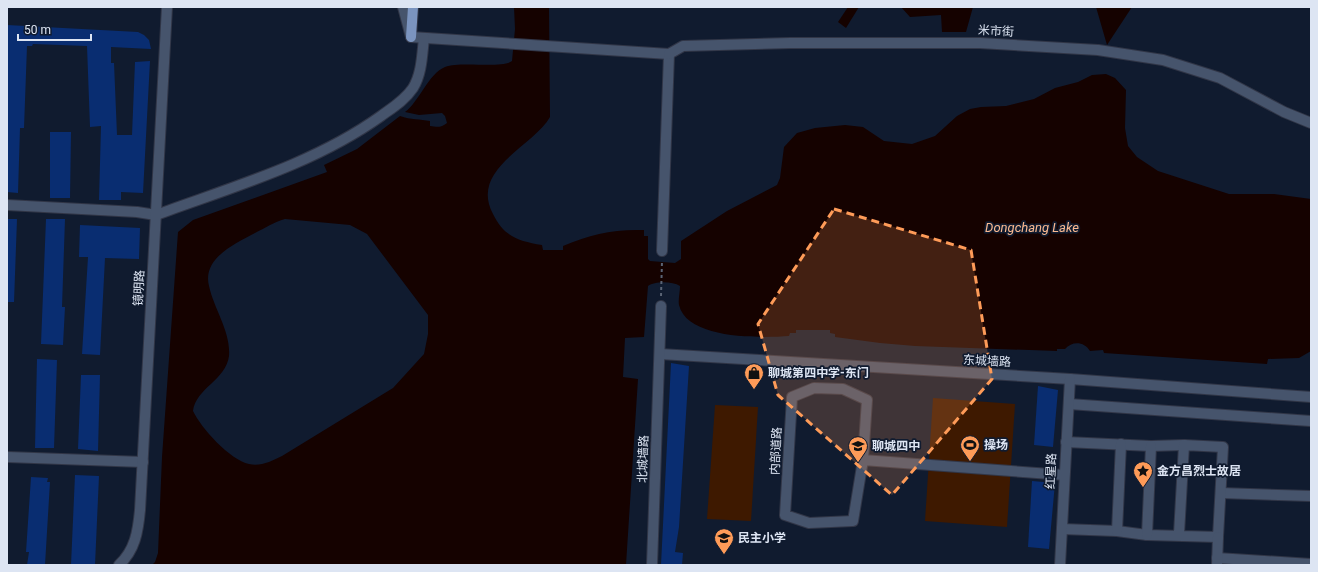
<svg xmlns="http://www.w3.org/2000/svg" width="1318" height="572" font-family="Roboto,'Noto Sans SC',sans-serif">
	<rect width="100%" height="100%" fill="#101b2f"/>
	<g fill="#3e1900">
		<path d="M 933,398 L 1015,404 L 1007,527 L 925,521 Z"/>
		<path d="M 715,405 L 758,407 L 751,521 L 707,519 Z"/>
	</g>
	<g fill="#150200" fill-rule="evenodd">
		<path d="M 514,7 L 549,7 L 550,117 C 534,146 469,169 493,214 C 504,237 519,241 542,245 L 543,250 L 563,250 L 563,246 C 591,234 613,229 644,230 L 644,236 L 648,236 L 648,259 L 650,261 L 675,263 L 681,259 L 681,241 L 727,211 L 777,185 L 780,178 L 784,147 L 797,133 L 815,128 L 845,125 L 863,127 L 884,141 L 912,144 L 935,136 L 957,116 L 970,109 L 981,107 L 1006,106 L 1034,99 L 1055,88 L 1078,82 L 1092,75 L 1106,74 L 1115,78 L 1126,90 L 1125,128 L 1128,146 L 1137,157 L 1158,171 L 1229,194 L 1274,194 L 1311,199 L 1311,351 L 1299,358 L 1268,359 L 1267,364 L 1104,353 L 1103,350 L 1090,351 C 1084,341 1072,341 1065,349 L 1057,349 L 1057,351 L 915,346 L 880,343 L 835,337 L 835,334 L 830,333 L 830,330 L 796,330 L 796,333 L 790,333 L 789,336 C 763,338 687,340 679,305 C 678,300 680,292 680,286 C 672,281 655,281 648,286 L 644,337 L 625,338 L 623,377 L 638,379 L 626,565 L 152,565 L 155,562 L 158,553 L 162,457 L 178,232 L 193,220 L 327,172 L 324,165 L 357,149 L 400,116 C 411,120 420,119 430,121 L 430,126 C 437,127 441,128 447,123 L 445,116 L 442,113 L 419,115 L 405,112 C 419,102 429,73 445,67 C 461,61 502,69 512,61 L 515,29 ZM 285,219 L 350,225 L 367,234 L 428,315 L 428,334 L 424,354 L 393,388 L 282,456 C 272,461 260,467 249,464 C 230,460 201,428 193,411 C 196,388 226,380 229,356 C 231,332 214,309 209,286 C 202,258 235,244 255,233 C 265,228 274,222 285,219 Z"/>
		<path d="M 848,7 L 859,7 L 846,28 L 838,22 Z"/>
		<path d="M 901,7 L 973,7 L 966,32 L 942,32 L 941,15 L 910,17 Z"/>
		<path d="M 1096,7 L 1132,7 L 1107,45 Z"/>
	</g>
	<g fill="#092d71">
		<path d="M 7,25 L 138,32 L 144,35 L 149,40 L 151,49 L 111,47 L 111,63 L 114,63 L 117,135 L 132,135 L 135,62 L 150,61 L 143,193 L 121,192 L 121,200 L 99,200 L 101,126 L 90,127 L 87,46 L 33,44 L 32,46 L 27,46 L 24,128 L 20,128 L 18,193 L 7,192 Z"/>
		<path d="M 50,132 L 71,132 L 70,198 L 50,198 Z"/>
		<path d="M 7,219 L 17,219 L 14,302 L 7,302 Z"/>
		<path d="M 46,219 L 65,219 L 62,307 L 65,307 L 63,345 L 41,344 Z"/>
		<path d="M 80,225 L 140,228 L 139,259 L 105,258 L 100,355 L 82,354 L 88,257 L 79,257 Z"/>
		<path d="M 37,359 L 57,360 L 54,448 L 35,448 Z"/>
		<path d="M 671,363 L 689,366 L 679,527 L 675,552 L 683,553 L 682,565 L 661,565 Z"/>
		<path d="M 81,375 L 100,375 L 98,451 L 78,449 Z"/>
		<path d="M 1038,386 L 1058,390 L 1053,447 L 1034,445 Z"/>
		<path d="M 75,475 L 99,476 L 95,565 L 71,565 Z"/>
		<path d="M 31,477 L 48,478 L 47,482 L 50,482 L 45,565 L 27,565 L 29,552 L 26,552 Z"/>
		<path d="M 1032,481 L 1055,483 L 1049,549 L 1028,547 Z"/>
	</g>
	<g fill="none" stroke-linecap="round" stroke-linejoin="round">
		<defs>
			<g id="minor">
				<path d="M 403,7 L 411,37 L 669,54 L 662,251"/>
				<path d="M 669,54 L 683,46 L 790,43 L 980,43 L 1098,50 L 1163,60 L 1220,78 L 1284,112 L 1311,123"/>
				<path d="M 7,205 L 137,212 L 156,215 C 232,187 314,164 381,116 C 392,108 405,100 413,88 C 422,73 422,55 424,38"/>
				<path d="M 660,354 L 1070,379 L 1311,397"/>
				<path d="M 1069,404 L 1311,421"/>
				<path d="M 1066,442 L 1151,446 L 1184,445"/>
				<path d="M 7,457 L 143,462"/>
				<path d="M 863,460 L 853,521 L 809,523 L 785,515 L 792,397 L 814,388 L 843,389 L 867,400 L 863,460 L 1064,475"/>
				<path d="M 1221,493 L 1311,496"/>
				<path d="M 1062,529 L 1117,531 L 1147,535 L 1218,537 L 1223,447 L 1184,445 L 1179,534"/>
				<path d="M 1117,531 L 1121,444"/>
				<path d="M 1147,535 L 1151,446"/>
				<path d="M 1217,558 L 1311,564"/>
				<path d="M 119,565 C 135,550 138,532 140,510 L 167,7"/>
				<path d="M 652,565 L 661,306"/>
				<path d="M 1060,565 L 1070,379"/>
				<path d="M 1217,565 L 1218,537"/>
			</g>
			<path id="major" d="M 411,37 L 413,7"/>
		</defs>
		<use href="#minor" stroke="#313647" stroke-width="12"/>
		<use href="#major" stroke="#313647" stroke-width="12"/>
		<path stroke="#5a6475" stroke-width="2" stroke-dasharray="3 3" stroke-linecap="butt" d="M 661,296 L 662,261"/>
		<use href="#minor" stroke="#46546c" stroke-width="10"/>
		<use href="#major" stroke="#7b94bf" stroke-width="10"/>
	</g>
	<path fill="#fe9b58" fill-opacity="0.2" stroke="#fe9b58" stroke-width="3" stroke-dasharray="8 5" stroke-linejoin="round" d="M 834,209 L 971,250 L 992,379 L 892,495 L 778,395 L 758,324 Z"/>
	<defs>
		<symbol id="shop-pin" viewBox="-11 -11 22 30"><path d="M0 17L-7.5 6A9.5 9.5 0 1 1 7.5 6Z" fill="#fe9b58" stroke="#101b2f"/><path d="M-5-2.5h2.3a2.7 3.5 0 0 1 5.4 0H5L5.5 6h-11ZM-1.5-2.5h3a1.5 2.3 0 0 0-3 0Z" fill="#111"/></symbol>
		<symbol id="stadium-pin" viewBox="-11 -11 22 30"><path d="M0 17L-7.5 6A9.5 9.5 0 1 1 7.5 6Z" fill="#fe9b58" stroke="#101b2f"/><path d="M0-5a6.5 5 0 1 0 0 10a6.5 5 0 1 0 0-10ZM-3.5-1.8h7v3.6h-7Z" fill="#111"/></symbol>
		<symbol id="school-pin" viewBox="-11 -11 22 30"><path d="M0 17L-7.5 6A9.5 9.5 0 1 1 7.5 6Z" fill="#fe9b58" stroke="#101b2f"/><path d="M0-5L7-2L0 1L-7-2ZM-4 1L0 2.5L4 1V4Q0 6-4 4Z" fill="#111"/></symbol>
		<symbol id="sight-pin" viewBox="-11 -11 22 30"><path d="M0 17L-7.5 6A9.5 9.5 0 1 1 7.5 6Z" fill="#fe9b58" stroke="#101b2f"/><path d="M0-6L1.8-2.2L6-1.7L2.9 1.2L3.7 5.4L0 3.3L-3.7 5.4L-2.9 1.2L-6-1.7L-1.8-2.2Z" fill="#111"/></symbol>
	</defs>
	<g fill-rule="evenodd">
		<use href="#shop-pin" x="743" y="362" width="22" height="30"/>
		<use href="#stadium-pin" x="959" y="434" width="22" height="30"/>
		<use href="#school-pin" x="847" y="435" width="22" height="30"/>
		<use href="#sight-pin" x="1132" y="460" width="22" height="30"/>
		<use href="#school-pin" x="713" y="527" width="22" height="30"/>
	</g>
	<g text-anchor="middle" stroke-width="3.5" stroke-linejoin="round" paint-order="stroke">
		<g font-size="12" fill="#dde5f3" stroke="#101b2f">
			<text transform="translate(996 31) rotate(3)" y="4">米市街</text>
			<text transform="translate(139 288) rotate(-87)" y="4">镜明路</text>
			<text transform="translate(987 361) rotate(3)" y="4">东城墙路</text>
			<text transform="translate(776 451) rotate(-87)" y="4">内部道路</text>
			<text transform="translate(643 459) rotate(-88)" y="4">北城墙路</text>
			<text transform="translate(1051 471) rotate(-88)" y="4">红星路</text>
		</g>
		<g font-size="12" font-weight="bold" fill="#dde5f3" stroke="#101b2f" text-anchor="start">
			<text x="768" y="377">聊城第四中学-东门</text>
			<text x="984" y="449">操场</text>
			<text x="872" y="450">聊城四中</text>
			<text x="1157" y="475">金方昌烈士故居</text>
			<text x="738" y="542">民主小学</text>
		</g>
		<g font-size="13" font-style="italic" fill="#fbba91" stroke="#101b2f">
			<text x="1032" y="232">Dongchang Lake</text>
		</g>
	</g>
	<rect width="1318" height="572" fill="none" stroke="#dde5f3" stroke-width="16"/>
	<path d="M18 34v6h73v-6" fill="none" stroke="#dde5f3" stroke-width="2"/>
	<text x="24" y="34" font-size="12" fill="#dde5f3" stroke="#101b2f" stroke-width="3" paint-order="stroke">50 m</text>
</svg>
